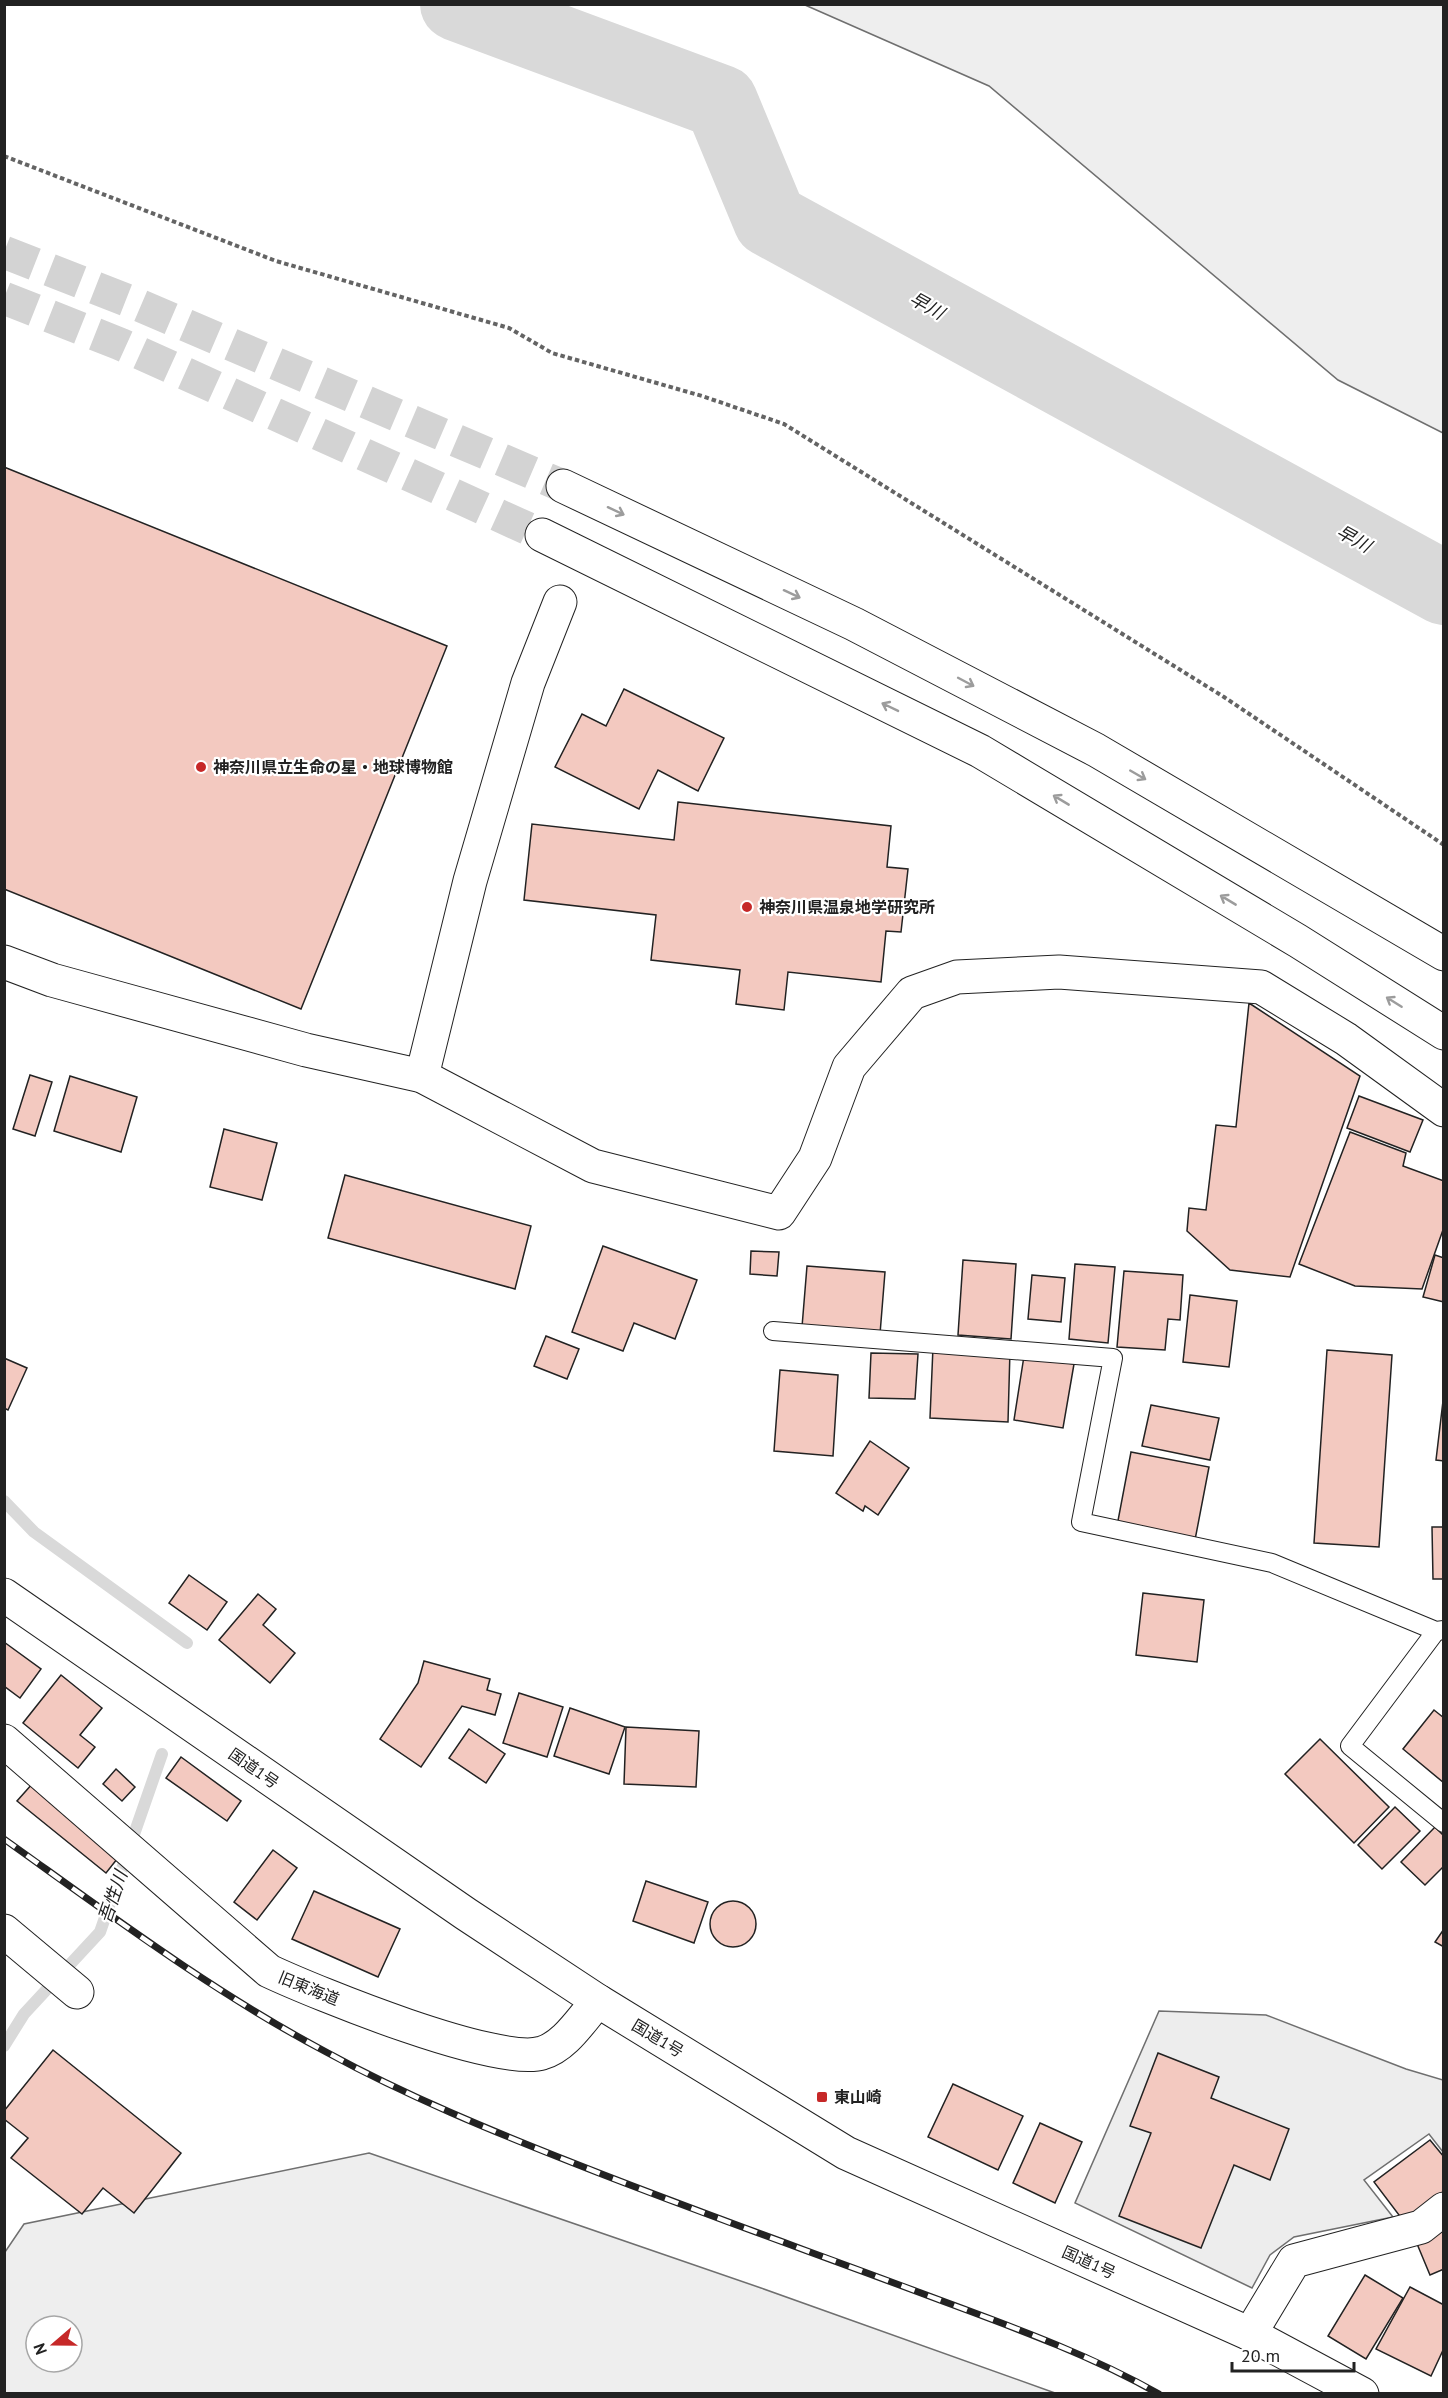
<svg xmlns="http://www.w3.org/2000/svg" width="1448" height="2398" font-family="'PT Sans','Noto Sans JP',sans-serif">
	<rect width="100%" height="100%" fill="#fff"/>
	<g fill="#eee" stroke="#6f6f6f" stroke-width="1.5" fill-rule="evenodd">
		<path d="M 805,5 L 1443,5 L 1443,433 L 1338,380 L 989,86 Z"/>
		<path d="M 369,2153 L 761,2288 L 1055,2393 L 5,2394 L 5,2252 L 24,2224 ZM 36,2326 L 72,2326 L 72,2362 L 36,2362 Z"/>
	</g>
	<path fill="#ededed" stroke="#6f6f6f" stroke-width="1.5" d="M 1159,2011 L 1266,2015 L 1406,2069 L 1443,2080 L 1443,2152 L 1429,2134 L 1364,2180 L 1393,2217 L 1294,2237 L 1270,2255 L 1252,2288 L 1075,2203 Z"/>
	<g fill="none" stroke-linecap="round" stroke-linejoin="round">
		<g stroke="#d9d9d9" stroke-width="12">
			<path d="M 4,1501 L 34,1532 L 187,1643"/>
			<path d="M 4,2046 L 24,2014 L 100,1932 L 162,1754"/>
		</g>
		<path stroke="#d9d9d9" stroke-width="74" d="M 457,4 L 721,102 L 770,220 L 1444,588"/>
	</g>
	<g fill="#f3c9c0" stroke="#222" stroke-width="1.5">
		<path d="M 4,467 L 447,646 L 301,1009 L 4,889 Z"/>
		<path d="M 624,689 L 724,738 L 698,791 L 658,770 L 639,809 L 555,767 L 582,714 L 606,726 Z"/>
		<path d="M 678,802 L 891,826 L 887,867 L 908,869 L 901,932 L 886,931 L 881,982 L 788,972 L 784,1010 L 736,1004 L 740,970 L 651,960 L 656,915 L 524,900 L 532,824 L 674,840 Z"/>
		<path d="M 1249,1003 L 1360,1076 L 1290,1277 L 1230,1270 L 1187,1231 L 1189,1208 L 1206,1210 L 1216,1125 L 1236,1127 Z"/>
		<path d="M 30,1075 L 52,1082 L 35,1136 L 13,1129 Z"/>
		<path d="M 70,1076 L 137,1097 L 121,1152 L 54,1131 Z"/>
		<path d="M 1359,1096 L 1423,1120 L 1410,1152 L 1347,1128 Z"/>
		<path d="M 224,1129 L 277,1143 L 262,1200 L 210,1187 Z"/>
		<path d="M 1350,1132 L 1406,1153 L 1403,1166 L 1444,1181 L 1444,1227 L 1422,1289 L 1355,1286 L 1299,1264 Z"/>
		<path d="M 345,1175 L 531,1226 L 515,1289 L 328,1238 Z"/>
		<path d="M 603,1246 L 697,1280 L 675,1339 L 634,1323 L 623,1351 L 572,1332 Z"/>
		<path d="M 751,1251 L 779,1252 L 777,1276 L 750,1274 Z"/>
		<path d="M 1435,1255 L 1444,1258 L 1444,1302 L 1423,1297 Z"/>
		<path d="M 963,1260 L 1016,1264 L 1011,1339 L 958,1335 Z"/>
		<path d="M 1075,1264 L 1115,1267 L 1108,1343 L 1069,1339 Z"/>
		<path d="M 807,1266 L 885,1272 L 880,1334 L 802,1327 Z"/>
		<path d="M 1124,1271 L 1183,1275 L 1180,1320 L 1168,1319 L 1165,1350 L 1117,1347 Z"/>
		<path d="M 1032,1275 L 1065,1278 L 1061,1322 L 1028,1319 Z"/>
		<path d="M 1190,1295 L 1237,1301 L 1229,1367 L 1183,1362 Z"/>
		<path d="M 546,1336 L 579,1349 L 567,1379 L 534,1366 Z"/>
		<path d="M 933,1347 L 1010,1350 L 1008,1422 L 930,1418 Z"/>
		<path d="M 1327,1350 L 1392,1355 L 1379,1547 L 1314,1543 Z"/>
		<path d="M 871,1353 L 918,1354 L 915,1399 L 869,1398 Z"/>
		<path d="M 1024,1356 L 1074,1364 L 1063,1428 L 1014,1420 Z"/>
		<path d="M 4,1358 L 27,1368 L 8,1410 L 4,1408 Z"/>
		<path d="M 780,1370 L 838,1375 L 833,1456 L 774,1451 Z"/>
		<path d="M 1443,1401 L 1444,1401 L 1444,1461 L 1436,1460 Z"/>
		<path d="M 1151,1405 L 1219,1418 L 1210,1460 L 1142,1446 Z"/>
		<path d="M 870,1441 L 909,1468 L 878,1515 L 865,1506 L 863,1511 L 836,1493 Z"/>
		<path d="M 1131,1452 L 1209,1467 L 1195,1540 L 1117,1526 Z"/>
		<path d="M 1432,1527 L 1444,1527 L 1444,1579 L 1433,1579 Z"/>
		<path d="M 189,1575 L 227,1602 L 207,1630 L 169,1603 Z"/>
		<path d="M 1143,1593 L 1204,1600 L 1197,1662 L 1136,1655 Z"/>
		<path d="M 258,1594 L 276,1609 L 263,1625 L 295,1653 L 270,1683 L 219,1640 Z"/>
		<path d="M 4,1642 L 41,1669 L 20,1698 L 4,1686 Z"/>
		<path d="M 424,1661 L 490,1679 L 487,1690 L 501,1694 L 495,1715 L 462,1706 L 421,1767 L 380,1739 L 418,1683 Z"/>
		<path d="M 61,1675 L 102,1708 L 80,1735 L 95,1747 L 78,1768 L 23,1723 Z"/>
		<path d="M 519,1693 L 563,1707 L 547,1757 L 503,1743 Z"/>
		<path d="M 570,1708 L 625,1727 L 609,1774 L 554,1756 Z"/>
		<path d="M 1434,1710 L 1444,1718 L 1444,1783 L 1403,1749 Z"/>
		<path d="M 626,1727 L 699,1731 L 696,1787 L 624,1784 Z"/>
		<path d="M 469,1729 L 505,1754 L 486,1783 L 449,1758 Z"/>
		<path d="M 1320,1739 L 1389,1807 L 1354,1843 L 1285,1774 Z"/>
		<path d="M 181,1757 L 241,1801 L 227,1821 L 166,1778 Z"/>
		<path d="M 116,1769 L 135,1787 L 122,1801 L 103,1784 Z"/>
		<path d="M 33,1783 L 121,1854 L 106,1873 L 17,1801 Z"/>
		<path d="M 1395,1807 L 1420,1831 L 1382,1869 L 1358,1845 Z"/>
		<path d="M 1435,1827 L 1444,1836 L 1444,1866 L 1425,1885 L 1401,1862 Z"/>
		<path d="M 273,1850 L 297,1868 L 257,1920 L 234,1902 Z"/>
		<path d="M 646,1881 L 708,1902 L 694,1943 L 633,1921 Z"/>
		<path d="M 314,1891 L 400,1929 L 378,1977 L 292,1939 Z"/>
		<circle cx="733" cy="1924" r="23"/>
		<path d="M 1444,1929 L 1444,1947 L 1435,1942 Z"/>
		<path d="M 53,2050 L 181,2153 L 134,2213 L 103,2188 L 82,2214 L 11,2158 L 28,2138 L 4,2119 L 4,2111 Z"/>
		<path d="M 1158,2053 L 1219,2077 L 1211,2098 L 1289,2129 L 1270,2180 L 1234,2165 L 1201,2248 L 1119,2216 L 1151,2133 L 1130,2126 Z"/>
		<path d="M 953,2084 L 1023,2116 L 998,2170 L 928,2137 Z"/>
		<path d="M 1040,2123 L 1082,2142 L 1055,2203 L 1013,2183 Z"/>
		<path d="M 1430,2140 L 1444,2157 L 1444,2194 L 1405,2223 L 1374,2182 Z"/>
		<path d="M 1444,2228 L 1444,2269 L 1430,2275 L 1415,2239 Z"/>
		<path d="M 1365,2275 L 1403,2298 L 1366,2359 L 1328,2336 Z"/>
		<path d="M 1410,2287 L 1444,2305 L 1444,2348 L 1431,2376 L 1376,2349 Z"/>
	</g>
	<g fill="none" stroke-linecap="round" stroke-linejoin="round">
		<g stroke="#d3d3d3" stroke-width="33" stroke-dasharray="33 16" stroke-linecap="butt">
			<path d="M 4,252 L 134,303 L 563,486"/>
			<path d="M 4,298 L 120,344 L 542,535"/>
		</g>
		<defs>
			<g id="lane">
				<path d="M 773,1331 L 1113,1358 L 1081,1522 L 1272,1563 L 1436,1631 L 1444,1630"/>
				<path d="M 1436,1631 L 1350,1746 L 1444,1823"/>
			</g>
			<g id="street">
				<path d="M 4,962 L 52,980 L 306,1050 L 422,1076 L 593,1166 L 779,1213 L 815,1158 L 849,1067 L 912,993 L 957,977 L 1059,972 L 1261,987 L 1346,1039 L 1444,1110"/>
				<path d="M 422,1076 L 470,881 L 528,683 L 560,602"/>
				<path d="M 4,1741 L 269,1971 C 316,1993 498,2067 542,2053 C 566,2046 582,2018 598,2001"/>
				<path d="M 4,1931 L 77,1992"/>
				<path d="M 1250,2334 L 1294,2261 L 1421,2227 L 1444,2209"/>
			</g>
			<g id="highway">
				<path d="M 563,486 L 854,624 L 1096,750 L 1444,954"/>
				<path d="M 542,535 L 980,751 L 1298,941 L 1444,1033"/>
				<path d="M 4,1595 L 466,1914 L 598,2001 L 846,2153 L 1250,2334 L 1362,2394"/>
			</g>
		</defs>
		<use href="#lane" stroke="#222" stroke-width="20"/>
		<use href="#street" stroke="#222" stroke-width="35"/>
		<use href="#highway" stroke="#222" stroke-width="35"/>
		<path stroke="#646464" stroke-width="4" stroke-dasharray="4.5 3" stroke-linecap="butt" d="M 4,156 L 276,261 L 509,328 L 552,353 L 702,396 L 784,424 L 1224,697 L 1444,845"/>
		<use href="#lane" stroke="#fff" stroke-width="18"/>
		<use href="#street" stroke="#fff" stroke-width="33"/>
		<use href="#highway" stroke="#fff" stroke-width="33"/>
		<defs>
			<path id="rail" d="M 4,1839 C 109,1914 214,1993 328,2053 C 407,2096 492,2131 576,2164 C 690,2209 806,2250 921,2293 C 1001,2323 1083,2351 1159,2394"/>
		</defs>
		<use href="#rail" stroke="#222" stroke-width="7"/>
		<use href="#rail" stroke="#fff" stroke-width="4.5" stroke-dasharray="14" stroke-linecap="butt"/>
	</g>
	<defs><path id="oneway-shaft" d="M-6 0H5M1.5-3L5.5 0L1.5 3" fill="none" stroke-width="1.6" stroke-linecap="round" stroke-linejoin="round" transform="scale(1.5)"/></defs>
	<g stroke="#9c9c9c">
		<use href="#oneway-shaft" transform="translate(616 511) rotate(25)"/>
		<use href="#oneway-shaft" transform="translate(792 594) rotate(25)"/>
		<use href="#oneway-shaft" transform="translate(966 682) rotate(28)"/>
		<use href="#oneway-shaft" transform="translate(890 707) rotate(-154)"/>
		<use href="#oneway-shaft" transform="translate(1138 775) rotate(30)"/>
		<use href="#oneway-shaft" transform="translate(1061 800) rotate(-149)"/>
		<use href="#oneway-shaft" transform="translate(1228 900) rotate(-149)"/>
		<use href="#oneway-shaft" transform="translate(1394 1002) rotate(-148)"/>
	</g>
	<g fill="#c62828" stroke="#fff" stroke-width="2">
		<circle cx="201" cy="767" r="6"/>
		<circle cx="747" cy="907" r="6"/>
		<rect x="816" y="2091" width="12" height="12" rx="3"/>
	</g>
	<g text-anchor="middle" stroke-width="4.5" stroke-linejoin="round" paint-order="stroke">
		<g font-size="16" font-weight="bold" fill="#222" stroke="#fff" text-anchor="start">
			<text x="213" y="773">神奈川県立生命の星・地球博物館</text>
			<text x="759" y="913">神奈川県温泉地学研究所</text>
			<text x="834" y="2103">東山崎</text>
		</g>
		<g font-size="16" fill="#222" stroke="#fff">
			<text transform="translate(254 1768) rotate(35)" y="6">国道1号</text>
			<text transform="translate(309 1988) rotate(22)" y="6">旧東海道</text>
			<text transform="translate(658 2038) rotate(31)" y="6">国道1号</text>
			<text transform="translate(1089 2262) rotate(24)" y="6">国道1号</text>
		</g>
		<g font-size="18" font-style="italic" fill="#222" stroke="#fff">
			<text transform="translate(927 306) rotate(29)" y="6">早川</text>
			<text transform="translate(1354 539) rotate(29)" y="6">早川</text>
			<text transform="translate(113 1897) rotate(-71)" y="6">吾性川</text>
		</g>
	</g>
	<rect width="1448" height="2398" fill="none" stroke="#222222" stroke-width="12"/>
	<g transform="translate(54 2344) rotate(250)"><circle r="28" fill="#ffffff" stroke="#a7a7a7" stroke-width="1.5"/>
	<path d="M0-4.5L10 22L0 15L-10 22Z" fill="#c62828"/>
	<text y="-9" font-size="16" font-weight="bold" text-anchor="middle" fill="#222222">N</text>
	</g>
	<path d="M1232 2362v9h122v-9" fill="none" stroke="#222222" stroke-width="3"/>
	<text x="1241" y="2362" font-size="18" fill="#222222" stroke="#ffffff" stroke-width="4.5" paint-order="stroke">20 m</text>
</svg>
